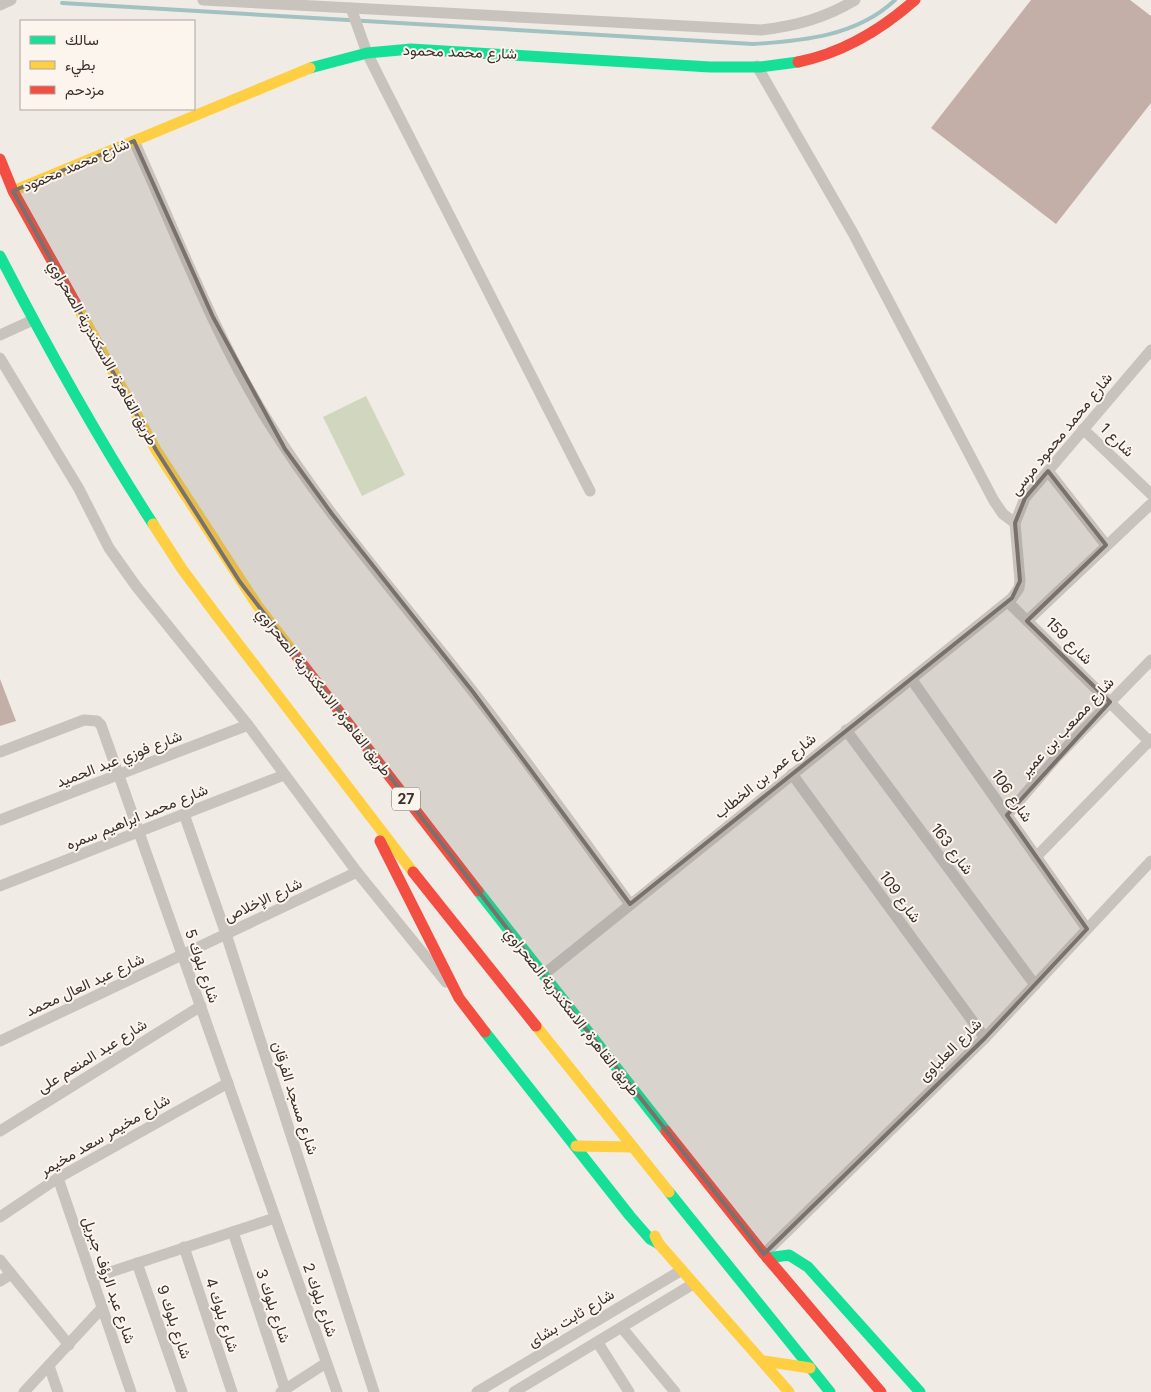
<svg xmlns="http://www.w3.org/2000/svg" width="1151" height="1392" viewBox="0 0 1151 1392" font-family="Inter,Vazirmatn,sans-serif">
<rect width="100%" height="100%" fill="#f0ebe5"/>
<polygon fill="#d1d6bf" points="366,396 405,475 362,496 323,417"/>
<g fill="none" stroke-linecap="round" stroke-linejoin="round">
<path stroke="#a1c2c1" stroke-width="4" d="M62,3l691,41c50,-3 104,-8 142,-44"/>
</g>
<g fill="#c3afa7">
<polygon points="1031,0 1130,0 1151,16 1151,103 1056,224 931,128"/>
<polygon points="0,679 16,721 0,726"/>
</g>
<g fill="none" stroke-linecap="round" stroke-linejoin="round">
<g stroke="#c9c3be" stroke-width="11">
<path d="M203,0l558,30c35,-4 64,-12 94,-30"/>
<polyline points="0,5 11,0"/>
<polyline points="351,8 367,53 383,85 590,491"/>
<polyline points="757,66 853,233 994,501 1003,514 1015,523"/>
<path d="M134,141c43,94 80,194 135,282 57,91 128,172 194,256 58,73 112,150 167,225"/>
<polyline points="0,335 33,320"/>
<polyline points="0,358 79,489 109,548 136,586 248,725 357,872 446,982"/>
<polyline points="1083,429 1151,494"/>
<polyline points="1048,471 1106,545"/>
<polyline points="1008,602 1151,743"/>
<polyline points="1027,621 1151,504"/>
<polyline points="912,680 1087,929"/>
<polyline points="846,730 1035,985"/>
<polyline points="0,752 84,720 97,721 101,725 337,1392"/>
<polyline points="792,774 985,1038"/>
<polyline points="184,814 226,934 374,1392"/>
<polyline points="1007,815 1056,758 1151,660"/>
<polyline points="0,820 248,725"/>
<polyline points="1036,857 1151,739"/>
<polyline points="0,886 284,775"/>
<polyline points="543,975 1012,598 1019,588 1020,581 1015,523 1025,498 1151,350"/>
<polyline points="0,1041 357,872"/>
<polyline points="0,1131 201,1006"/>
<polyline points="58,1178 131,1392"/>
<polyline points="0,1217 58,1178 228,1083"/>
<polyline points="233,1232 285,1389"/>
<polyline points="184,1247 232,1392"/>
<polyline points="764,1254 985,1038 1151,861"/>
<polyline points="0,1260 69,1345"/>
<polyline points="137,1263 182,1392"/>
<polyline points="92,1278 275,1218"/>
<polyline points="0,1281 11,1274"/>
<polyline points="622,1328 675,1392"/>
<polyline points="598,1343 629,1392"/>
<polyline points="49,1366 58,1392"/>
<polyline points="24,1392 102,1308"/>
<polyline points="281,1392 326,1363"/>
<polyline points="477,1392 682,1270"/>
<polyline points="514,1392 693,1284"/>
</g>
<g stroke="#16e098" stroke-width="11">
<polyline points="310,68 367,53 411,49 710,67 760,67 798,62"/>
<path d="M0,256c47,91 97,181 153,268"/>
<polyline points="478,891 666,1131"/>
<polyline points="485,1032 630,1216 650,1239 659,1244"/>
<polyline points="669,1192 830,1392"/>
<polyline points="767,1258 789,1255 808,1267 920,1392"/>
</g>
<g stroke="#ffcf43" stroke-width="11">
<polyline points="13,191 310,68"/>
<polyline points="76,304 156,450 257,605 294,653"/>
<polyline points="153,524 182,569 217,616 413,872"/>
<polyline points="536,1026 669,1192"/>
<polyline points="576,1146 632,1147"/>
<polyline points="655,1236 659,1244 789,1392"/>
<polyline points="764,1361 810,1368"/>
</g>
<g stroke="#f24e42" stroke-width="11">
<path d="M798,62c45,-9 83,-32 117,-62"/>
<polyline points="0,159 13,191 76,304"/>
<polyline points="294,653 478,891"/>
<polyline points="380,841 459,998 485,1032"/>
<polyline points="413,872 536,1026"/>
<polyline points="666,1131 764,1254 881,1392"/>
</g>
</g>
<path fill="#7a716c" fill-opacity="0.2" stroke="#7a716c" stroke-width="4" stroke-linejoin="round" d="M134,141l79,176 72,132 47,65 141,178 157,212 382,-306 8,-17 -5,-58 10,-25 23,-27 58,74 -79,76 83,81 -103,113 80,114 -102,109 -221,216 -221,-279 -303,-393 -84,-132 -143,-259z"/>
<g text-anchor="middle" stroke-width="4" stroke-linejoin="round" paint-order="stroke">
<rect fill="#fbf5ee" stroke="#756b66" stroke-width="1" x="392" y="787.5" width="28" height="23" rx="4"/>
<g font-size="14" font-weight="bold" fill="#3b302b">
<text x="406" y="804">27</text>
</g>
<g font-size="15" fill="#3b302b" stroke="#fbf5ee">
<text transform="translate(460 52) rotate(2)" y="5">شارع محمد محمود</text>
<text transform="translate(76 165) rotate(-23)" y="5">شارع محمد محمود</text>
<text transform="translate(103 353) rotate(61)" y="5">طريق القاهرة, الاسكندرية الصحراوي</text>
<text transform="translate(1061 434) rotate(-51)" y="5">شارع محمد محمود مرسى</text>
<text transform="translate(1117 440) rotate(44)" y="5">شارع 1</text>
<text transform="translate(1069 641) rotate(45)" y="5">شارع 159</text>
<text transform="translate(324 692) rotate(52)" y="5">طريق القاهرة, الاسكندرية الصحراوي</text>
<text transform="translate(1067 727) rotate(-47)" y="5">شارع مصعب بن عمير</text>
<text transform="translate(119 759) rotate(-21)" y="5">شارع فوزي عبد الحميد</text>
<text transform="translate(765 776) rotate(-39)" y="5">شارع عمر بن الخطاب</text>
<text transform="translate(1012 796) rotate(55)" y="5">شارع 106</text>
<text transform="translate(137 817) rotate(-22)" y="5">شارع محمد ابراهيم سمره</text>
<text transform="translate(952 849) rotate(53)" y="5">شارع 163</text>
<text transform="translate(900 897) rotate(54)" y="5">شارع 109</text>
<text transform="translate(263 900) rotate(-25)" y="5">شارع الإخلاص</text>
<text transform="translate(202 966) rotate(71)" y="5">شارع بلوك 5</text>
<text transform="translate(85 985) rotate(-25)" y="5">شارع عبد العال محمد</text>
<text transform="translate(572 1012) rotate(52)" y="5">طريق القاهرة, الاسكندرية الصحراوي</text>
<text transform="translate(950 1050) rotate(-45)" y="5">شارع العلباوى</text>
<text transform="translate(92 1056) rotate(-32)" y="5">شارع عبد المنعم على</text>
<text transform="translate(295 1098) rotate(72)" y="5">شارع مسجد الفرقان</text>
<text transform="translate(105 1135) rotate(-30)" y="5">شارع مخيمر سعد مخيمر</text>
<text transform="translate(109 1280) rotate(71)" y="5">شارع عبد الرؤف جبريل</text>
<text transform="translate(320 1300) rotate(71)" y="5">شارع بلوك 2</text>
<text transform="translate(273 1306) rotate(71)" y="5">شارع بلوك 3</text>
<text transform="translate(222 1315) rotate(72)" y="5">شارع بلوك 4</text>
<text transform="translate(571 1318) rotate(-31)" y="5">شارع ثابت بشاى</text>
<text transform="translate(174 1322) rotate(71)" y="5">شارع بلوك 9</text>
</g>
</g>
<rect x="20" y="20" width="175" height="90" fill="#fbf5ee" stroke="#aea6a0"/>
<rect x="30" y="36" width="25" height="8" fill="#16e098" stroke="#aea6a0"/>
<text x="65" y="45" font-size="15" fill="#3b302b">سالك</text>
<rect x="30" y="61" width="25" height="8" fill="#ffcf43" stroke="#aea6a0"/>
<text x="65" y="70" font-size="15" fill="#3b302b">بطيء</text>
<rect x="30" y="86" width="25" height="8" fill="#f24e42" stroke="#aea6a0"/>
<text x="65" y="95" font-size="15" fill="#3b302b">مزدحم</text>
</svg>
